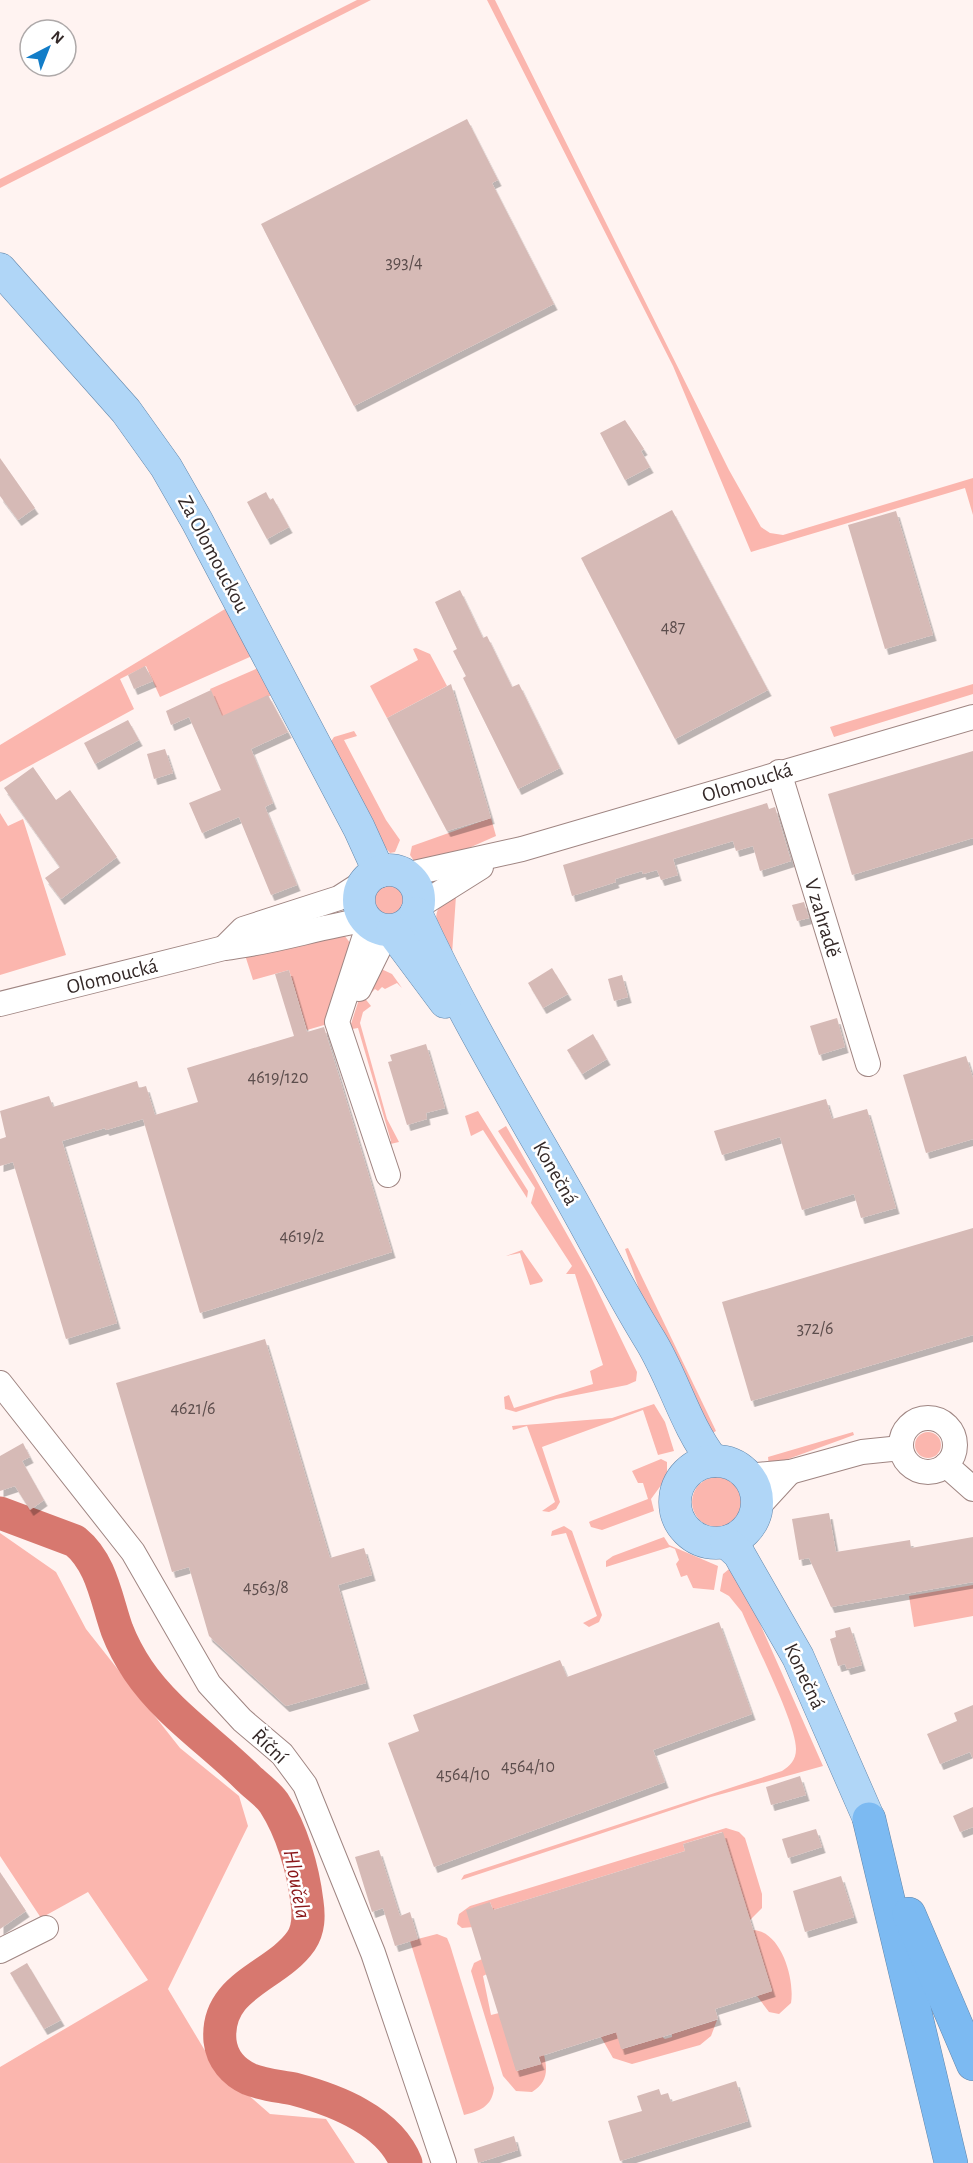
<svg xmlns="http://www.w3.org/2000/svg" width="973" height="2163" viewBox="0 0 973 2163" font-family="'Alegreya Sans',sans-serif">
<defs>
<filter id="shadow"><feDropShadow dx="3.5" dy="6" stdDeviation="0" flood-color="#0004"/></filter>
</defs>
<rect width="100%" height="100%" fill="#fff3f1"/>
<g fill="#fbb6ae">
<polygon points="357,0 371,0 0,188 0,179"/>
<polygon points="487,0 495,0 729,470 761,527 770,533 783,535 973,478 973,515 965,488 751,552 673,366"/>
<polygon points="225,609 252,656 160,697 146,666 120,679 134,709 0,782 0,745"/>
<polygon points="416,648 430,654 447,686 387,718 370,686 418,660 413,649"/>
<polygon points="258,668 272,695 222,717 210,689"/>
<polygon points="973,684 973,694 834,737 830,727"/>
<polygon points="354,731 357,736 344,740 386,820 400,840 395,852 390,853 375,836 330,743 334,737"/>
<polygon points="0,813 8,826 23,819 66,955 0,975"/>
<polygon points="491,818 496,836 437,862 414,861 410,855 412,846"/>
<circle cx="388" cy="899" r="16"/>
<path d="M456,896l-4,58c-12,-23 -30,-45 4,-58z"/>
<polygon points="344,935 351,944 331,1023 307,1030 289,970 253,980 245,955"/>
<polygon points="377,967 392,974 402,988 397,983 385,989 382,987 378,991 375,989 370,994 368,991 363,996 371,1006 363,1012 360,1023 387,1119 399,1142 386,1145 386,1143 391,1141 358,1028 352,1029 351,1024 362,990"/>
<polygon points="478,1111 528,1191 527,1198 483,1130 471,1136 465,1116"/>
<polygon points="506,1126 591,1277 637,1372 636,1381 627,1385 556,1399 516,1412 505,1409 504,1397 509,1395 514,1408 593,1384 590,1371 603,1365 575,1274 566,1274 572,1266 531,1203 535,1188 498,1131"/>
<polygon points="628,1248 716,1431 705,1437 645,1306 625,1249"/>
<polygon points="522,1250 543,1280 542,1282 530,1285 520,1253 506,1256"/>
<polygon points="654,1404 665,1422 674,1451 658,1455 643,1410 542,1447 560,1502 556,1509 549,1512 542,1511 555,1502 527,1426 513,1430 512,1426 612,1418"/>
<circle cx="928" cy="1445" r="13"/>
<polygon points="853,1432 854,1435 769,1466 768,1457"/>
<polygon points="661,1459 667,1462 667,1477 651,1499 654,1511 602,1530 591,1527 589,1522 591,1521 648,1499 643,1483 638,1483 632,1471"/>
<circle cx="717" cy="1502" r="25"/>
<polygon points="564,1526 572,1531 602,1615 599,1622 589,1627 583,1623 597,1616 566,1533 551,1536 552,1531"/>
<polygon points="0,1533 56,1572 86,1629 180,1748 239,1796 248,1826 168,1989 213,2064 270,2114 326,2119 355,2163 0,2163 0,2067 148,1980 88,1892 41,1918 0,1856"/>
<path d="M673,1536c15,-1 27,9 42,12l9,12 -47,-18z"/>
<polygon points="664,1537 669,1545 718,1566 714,1590 693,1588 687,1575 681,1577 676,1564 679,1560 675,1549 670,1547 606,1567 606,1561 613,1556"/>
<path d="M734,1565l89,201 -112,31 -250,83 3,-5 318,-104c8,-5 14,-11 14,-22 0,-26 -42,-108 -54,-137l-13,-16 -9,-5 3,-17z"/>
<polygon points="973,1585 973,1616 914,1627 909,1596"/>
<polygon points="726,1828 739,1832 745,1838 762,1894 762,1908 750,1920 722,1832 683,1844 685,1851 493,1910 490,1902 473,1927 462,1928 457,1924 459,1914 470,1906"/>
<path d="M753,1930c28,1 42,49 38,73l-12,11 -10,-2 -12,-16 15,-5z"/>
<path d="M437,1934l10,4 3,7 44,143c-2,19 -15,23 -30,27l-54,-174z"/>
<path d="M482,1959l5,15 -4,2 8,39 8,-2 18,58 24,-7 -2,-8 5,-1c4,16 3,28 -12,37l-16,-1 -13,-15 -32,-105 3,-8z"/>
<polygon points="717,2020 711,2036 700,2045 632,2064 613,2058 601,2037 617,2032 623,2049 662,2037 665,2039 672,2037 672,2034"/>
</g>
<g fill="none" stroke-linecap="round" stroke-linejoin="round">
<path stroke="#d7786f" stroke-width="33" d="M0,1513l75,28c27,22 31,58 42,89 5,13 13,28 21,40 29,43 74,72 110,108 8,8 20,16 26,25 18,28 29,66 33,99 2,14 2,27 -6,39 -25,36 -86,44 -81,100 2,18 14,31 29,38 15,6 30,7 45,10 41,11 95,31 112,74"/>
</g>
<g fill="#d6bab6" filter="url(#shadow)">
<polygon points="467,119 498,180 492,183 554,304 354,406 261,224"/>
<polygon points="625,420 644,449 641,451 650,467 625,480 600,433"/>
<polygon points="0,458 35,508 18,520 0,496"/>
<polygon points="266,492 270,500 273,498 289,527 267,539 247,502"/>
<polygon points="672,510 768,690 675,739 581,558"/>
<polygon points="896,511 933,635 885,649 848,525"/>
<polygon points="460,590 483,638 487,636 512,687 519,684 560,768 518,789 463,678 466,676 453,651 457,649 435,602"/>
<polygon points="145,666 153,681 134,689 128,675"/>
<polygon points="451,684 491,818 447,831 387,718"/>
<polygon points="211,690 222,716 268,695 288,732 251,749 273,803 265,807 297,885 271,895 239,817 202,833 189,803 221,790 189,717 171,725 166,711"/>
<polygon points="128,720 139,740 95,764 84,743"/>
<polygon points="165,749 173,773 154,779 147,754"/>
<polygon points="973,751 973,838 852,875 828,794"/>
<polygon points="33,767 56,800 70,790 117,857 61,899 45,878 60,867 4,788"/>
<polygon points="767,803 769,809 775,807 791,861 760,871 753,846 736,851 733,841 673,859 678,875 661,880 657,870 643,874 642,871 615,879 616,882 572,896 563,865"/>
<polygon points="804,902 809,918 797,921 792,905"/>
<polygon points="552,968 568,994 543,1008 528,983"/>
<polygon points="289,970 307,1032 324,1027 392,1252 200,1313 143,1119 106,1130 105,1128 62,1141 117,1323 66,1339 13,1162 0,1166 0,1139 6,1137 0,1111 49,1096 53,1107 137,1081 139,1088 146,1086 155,1115 198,1102 187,1068 294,1036 275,974"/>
<polygon points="622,975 628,997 614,1001 608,979"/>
<polygon points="837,1018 845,1047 819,1055 810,1026"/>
<polygon points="593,1034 607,1059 582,1074 567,1050"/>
<polygon points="426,1044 445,1108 426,1113 427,1119 407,1125 388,1062 392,1061 390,1055"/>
<polygon points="966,1056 973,1078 973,1139 926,1153 903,1075"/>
<polygon points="826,1099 832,1119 867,1109 896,1208 861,1218 854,1194 802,1210 780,1137 722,1155 714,1131"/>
<polygon points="973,1228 973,1335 751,1401 722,1302"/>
<polygon points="265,1339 330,1558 364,1548 372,1575 338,1585 366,1683 286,1706 209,1636 189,1567 172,1572 116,1383"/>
<polygon points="23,1443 30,1457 22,1461 44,1500 30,1510 15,1486 0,1491 0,1456"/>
<polygon points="829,1513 836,1552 910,1540 911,1548 973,1537 973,1582 831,1607 809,1558 799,1560 792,1519"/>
<polygon points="719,1622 752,1714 653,1750 665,1782 434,1867 388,1743 419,1731 413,1715 560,1660 567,1677"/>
<polygon points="850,1627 862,1665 847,1669 845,1664 838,1666 830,1639 836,1637 835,1631"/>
<polygon points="973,1705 973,1759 970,1752 940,1764 927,1734 957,1721 954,1713"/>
<polygon points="800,1776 806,1795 771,1805 766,1787"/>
<polygon points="973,1807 973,1827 960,1832 953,1816"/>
<polygon points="816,1829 822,1847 788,1858 782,1839"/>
<polygon points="723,1832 772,1991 715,2009 718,2019 662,2037 621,2049 616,2032 538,2057 541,2064 516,2071 466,1910 490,1902 493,1910 685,1851 683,1844"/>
<polygon points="379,1850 400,1916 410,1912 418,1939 395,1946 383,1908 372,1912 355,1857"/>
<polygon points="0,1872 26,1911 0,1929"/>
<polygon points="841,1876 854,1917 805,1932 793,1891"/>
<polygon points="27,1963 61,2020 44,2029 10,1973"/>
<polygon points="736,2081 748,2121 620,2161 608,2121 642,2111 637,2096 659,2089 661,2095 668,2093 671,2102"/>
<polygon points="514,2136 518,2150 478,2163 474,2149"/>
</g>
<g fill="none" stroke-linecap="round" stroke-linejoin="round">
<g stroke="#9f8582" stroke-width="26">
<g id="minor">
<polyline points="779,772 868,1064"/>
<polyline points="405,875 522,849 973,717"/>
<polyline points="419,906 481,867"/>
<polyline points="369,923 337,1022 388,1175"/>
<polyline points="224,948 243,929 339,898 367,880"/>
<polyline points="359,989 388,930"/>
<path d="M0,1004l224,-56c48,-5 94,-21 141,-28"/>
<polyline points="0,1383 133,1552 209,1684 242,1720 282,1754 305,1785 373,1953 444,2163"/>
<circle cx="928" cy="1445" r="27"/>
<polyline points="946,1465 973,1489"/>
<polyline points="747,1476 790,1472 862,1452 901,1448"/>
<polyline points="757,1508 790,1472"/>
<polyline points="0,1951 46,1928"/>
</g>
</g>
<g stroke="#6387ab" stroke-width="33">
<g id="major">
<polyline points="0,269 126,411 166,467 197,521 359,828 379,872"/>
<circle cx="389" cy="900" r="30"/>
<path d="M416,913c43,94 96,183 147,272 30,52 56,105 87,155 24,39 35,85 63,121"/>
<polyline points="392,931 445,1002"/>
<circle cx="716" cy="1502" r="41"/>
<polyline points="726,1542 739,1554 798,1657 869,1819"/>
</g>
</g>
<g stroke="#6387ab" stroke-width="34">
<g id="highway">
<polyline points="869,1819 951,2163"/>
<polyline points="909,1914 973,2064"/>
</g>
</g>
<use href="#minor" stroke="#fff" stroke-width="24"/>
<use href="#major" stroke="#b0d6f7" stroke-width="32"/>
<use href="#highway" stroke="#7cbaf2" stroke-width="33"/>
</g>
<g text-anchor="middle" stroke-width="5" stroke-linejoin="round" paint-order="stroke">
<g font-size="18" fill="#5c4d4c">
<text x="404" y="268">393/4</text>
<text x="673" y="633">487</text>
<text x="278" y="1083">4619/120</text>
<text x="302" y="1242">4619/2</text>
<text x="815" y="1334">372/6</text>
<text x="193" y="1414">4621/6</text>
<text x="266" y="1593">4563/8</text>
<text x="528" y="1772">4564/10</text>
<text x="463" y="1780">4564/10</text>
</g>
<g font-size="21" fill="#342928" stroke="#fff">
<text transform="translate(214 554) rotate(62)" y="7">Za Olomouckou</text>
<text transform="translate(747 782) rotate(-17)" y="7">Olomoucká</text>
<text transform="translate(823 918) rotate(73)" y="7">V zahradě</text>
<text transform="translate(112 976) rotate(-14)" y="7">Olomoucká</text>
<text transform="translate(556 1173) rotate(60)" y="7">Konečná</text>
<text transform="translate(805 1676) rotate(65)" y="7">Konečná</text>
<text transform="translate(270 1746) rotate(44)" y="7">Říční</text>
</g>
<g font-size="22" font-style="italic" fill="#8a1719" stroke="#fff">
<text transform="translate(298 1884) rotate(79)" y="8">Hloučela</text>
</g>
</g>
<g transform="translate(48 48) rotate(42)"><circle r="28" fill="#ffffff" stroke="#aea9a9" stroke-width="1.5"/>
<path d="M0-4.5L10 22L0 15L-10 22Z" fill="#127dc8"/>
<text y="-9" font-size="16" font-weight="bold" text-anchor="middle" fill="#342928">N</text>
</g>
</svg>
